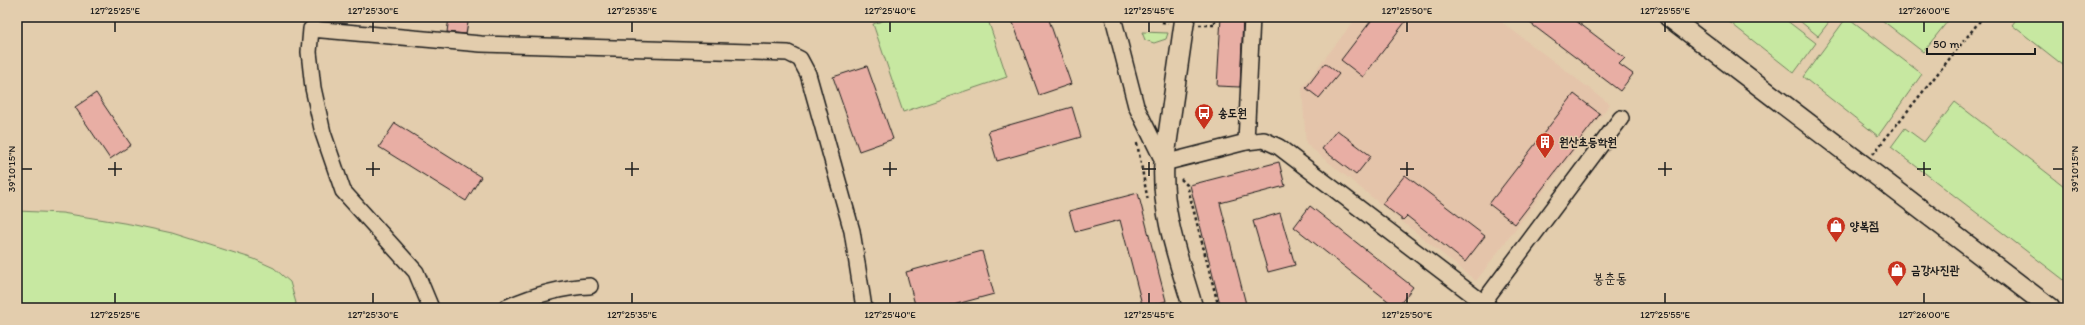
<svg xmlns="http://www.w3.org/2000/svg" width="2085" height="325" viewBox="0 0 2085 325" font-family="Itim,'Poor Story',sans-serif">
<rect width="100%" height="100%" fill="#e3cdad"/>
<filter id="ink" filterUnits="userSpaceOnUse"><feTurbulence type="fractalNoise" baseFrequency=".025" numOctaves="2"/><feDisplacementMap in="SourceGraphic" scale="8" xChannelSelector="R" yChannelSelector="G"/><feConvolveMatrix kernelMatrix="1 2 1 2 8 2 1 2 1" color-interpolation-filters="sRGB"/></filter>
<g filter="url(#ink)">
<polygon fill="#e4c4aa" points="1357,17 1495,17 1610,104 1476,281 1306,144 1302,88"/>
<g fill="#c7e8a1" stroke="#72825e">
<polygon points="894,17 987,17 1007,77 903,112 873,24"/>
<polygon points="1723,17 1782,17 1816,43 1794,73"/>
<polygon points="1795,17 1833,17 1818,36"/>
<polygon points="1847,17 1922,74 1878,136 1803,77"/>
<polygon points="1878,17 1951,17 1923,52"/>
<polygon points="2018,17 2068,17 2068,69 2012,25"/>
<polygon points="1142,32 1168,33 1166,39 1154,43 1145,40"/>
<polygon points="1955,102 2068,189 2068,283 1891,147 1905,128 1924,142"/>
<polygon points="17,211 62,213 130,224 172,233 254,259 274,268 290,282 296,303 293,308 17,308"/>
</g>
<g fill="#e8aea4" stroke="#1c1c1c">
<polygon points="449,17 469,17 466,34 447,32"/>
<polygon points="1011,17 1048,17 1071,84 1039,95"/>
<polygon points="1221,17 1243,17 1240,87 1217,86"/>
<polygon points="1374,17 1409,17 1363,77 1341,60"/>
<polygon points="1522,17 1571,17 1625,58 1619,64 1633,74 1620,91"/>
<polygon points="1325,63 1339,74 1319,98 1306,88"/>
<polygon points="867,66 893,139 859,151 833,77"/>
<polygon points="96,93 131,145 110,159 75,107"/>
<polygon points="1574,94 1600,114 1515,224 1489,204"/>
<polygon points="1072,107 1081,137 997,161 988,131"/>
<polygon points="395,123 481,177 466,201 379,147"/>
<polygon points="1337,130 1371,156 1356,175 1322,149"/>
<polygon points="1279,162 1285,186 1220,203 1247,308 1221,308 1190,185"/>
<polygon points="1405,175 1485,236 1465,262 1407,216 1403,220 1382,204"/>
<polygon points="1138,193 1166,301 1143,308 1120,220 1075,232 1069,211"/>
<polygon points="1310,206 1413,287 1397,308 1294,227"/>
<polygon points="1280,213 1295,265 1268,272 1253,221"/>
<polygon points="982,251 994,294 942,308 916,308 906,272"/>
</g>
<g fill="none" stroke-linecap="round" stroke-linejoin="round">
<g stroke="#1c1c1c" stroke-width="18">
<g id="minor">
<polyline points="1113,17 1136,106 1164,163 1246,142 1264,140 1279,147 1490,308"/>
<polyline points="1246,142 1252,17"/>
<polyline points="431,308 416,272 343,191 323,133 313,88 309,52 311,29 481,44 788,53 800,59 808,74 852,231 864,308"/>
<path d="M505,308c27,-12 56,-21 85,-22"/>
<polyline points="1479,308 1621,118"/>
</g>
</g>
<g stroke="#1c1c1c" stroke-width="22">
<g id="major">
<path d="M1185,17l-21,146c-3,51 15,97 29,145"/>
<polyline points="1669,17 2050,308"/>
</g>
</g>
<g stroke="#1c1c1c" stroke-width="2.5" stroke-dasharray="3 3" stroke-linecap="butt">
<polyline points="1162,17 1161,22 1168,23"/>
<polyline points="1199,25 1215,25 1215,17"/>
<polyline points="1137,143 1148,201"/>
<polyline points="1873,154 1983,17"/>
<polyline points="1181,179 1187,185 1219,308"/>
</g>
<use href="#minor" stroke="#e3cdad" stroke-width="15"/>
<use href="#major" stroke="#e3cdad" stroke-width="19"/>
</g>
</g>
<path fill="none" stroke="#1c1c1c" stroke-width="1.5" d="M115,22v10M373,22v10M632,22v10M890,22v10M1149,22v10M1407,22v10M1665,22v10M1924,22v10M115,162v14M373,162v14M632,162v14M890,162v14M1149,162v14M1407,162v14M1665,162v14M1924,162v14M22,169h10M108,169h14M366,169h14M625,169h14M883,169h14M1142,169h14M1400,169h14M1658,169h14M1917,169h14M2053,169h10M115,293v10M373,293v10M632,293v10M890,293v10M1149,293v10M1407,293v10M1665,293v10M1924,293v10"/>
<defs>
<g id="bus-pin" transform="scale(1)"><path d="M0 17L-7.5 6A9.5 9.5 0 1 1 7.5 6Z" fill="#c8321e" stroke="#e3cdad"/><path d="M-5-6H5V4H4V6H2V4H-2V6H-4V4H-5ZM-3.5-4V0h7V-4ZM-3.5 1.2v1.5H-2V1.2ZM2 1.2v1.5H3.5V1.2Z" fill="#fff"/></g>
<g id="building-pin" transform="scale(1)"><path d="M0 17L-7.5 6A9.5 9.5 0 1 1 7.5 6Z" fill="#c8321e" stroke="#e3cdad"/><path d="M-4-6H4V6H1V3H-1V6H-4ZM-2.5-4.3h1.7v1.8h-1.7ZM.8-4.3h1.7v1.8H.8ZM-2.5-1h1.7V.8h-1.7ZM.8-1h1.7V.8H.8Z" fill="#fff"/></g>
<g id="shop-pin" transform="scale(1)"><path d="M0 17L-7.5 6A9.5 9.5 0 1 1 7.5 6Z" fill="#c8321e" stroke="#e3cdad"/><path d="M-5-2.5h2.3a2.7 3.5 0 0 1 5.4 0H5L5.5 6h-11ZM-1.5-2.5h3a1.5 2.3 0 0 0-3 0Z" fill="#fff"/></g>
</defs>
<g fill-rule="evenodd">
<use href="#bus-pin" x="1204" y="113"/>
<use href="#building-pin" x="1545" y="142"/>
<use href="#shop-pin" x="1836" y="226"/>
<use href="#shop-pin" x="1897" y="270"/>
</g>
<g text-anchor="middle" stroke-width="3" stroke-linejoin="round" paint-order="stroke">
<g font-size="12" font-weight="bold" fill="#1c1c1c" stroke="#e3cdad" text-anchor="start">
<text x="1218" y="117">송도원</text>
<text x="1559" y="146">원산초등학원</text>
<text x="1850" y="230">양복점</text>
<text x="1911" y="274">금강사진관</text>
</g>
<g font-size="14" fill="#1c1c1c" stroke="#e3cdad">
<text x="1610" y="283">봉춘동</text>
</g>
</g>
<rect width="2085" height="325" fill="none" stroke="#e3cdad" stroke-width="44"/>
<path d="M1927 48v6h108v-6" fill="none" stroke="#1c1c1c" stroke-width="2"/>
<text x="1933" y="48" font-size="12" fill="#1c1c1c" stroke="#e3cdad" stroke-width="3" paint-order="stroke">50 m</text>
<rect x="22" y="22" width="2041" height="281" fill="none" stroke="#1c1c1c" stroke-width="1.5"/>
<g font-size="10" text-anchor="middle" fill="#1c1c1c">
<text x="115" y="14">127°25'25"E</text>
<text x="373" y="14">127°25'30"E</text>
<text x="632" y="14">127°25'35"E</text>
<text x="890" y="14">127°25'40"E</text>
<text x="1149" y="14">127°25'45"E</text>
<text x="1407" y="14">127°25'50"E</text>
<text x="1665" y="14">127°25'55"E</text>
<text x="1924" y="14">127°26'00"E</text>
<text transform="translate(11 169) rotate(-90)" y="4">39°10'15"N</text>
<text transform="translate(2074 169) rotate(-90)" y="4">39°10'15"N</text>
<text x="115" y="318">127°25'25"E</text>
<text x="373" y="318">127°25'30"E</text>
<text x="632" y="318">127°25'35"E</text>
<text x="890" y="318">127°25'40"E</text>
<text x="1149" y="318">127°25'45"E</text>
<text x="1407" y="318">127°25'50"E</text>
<text x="1665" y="318">127°25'55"E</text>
<text x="1924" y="318">127°26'00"E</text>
</g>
</svg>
